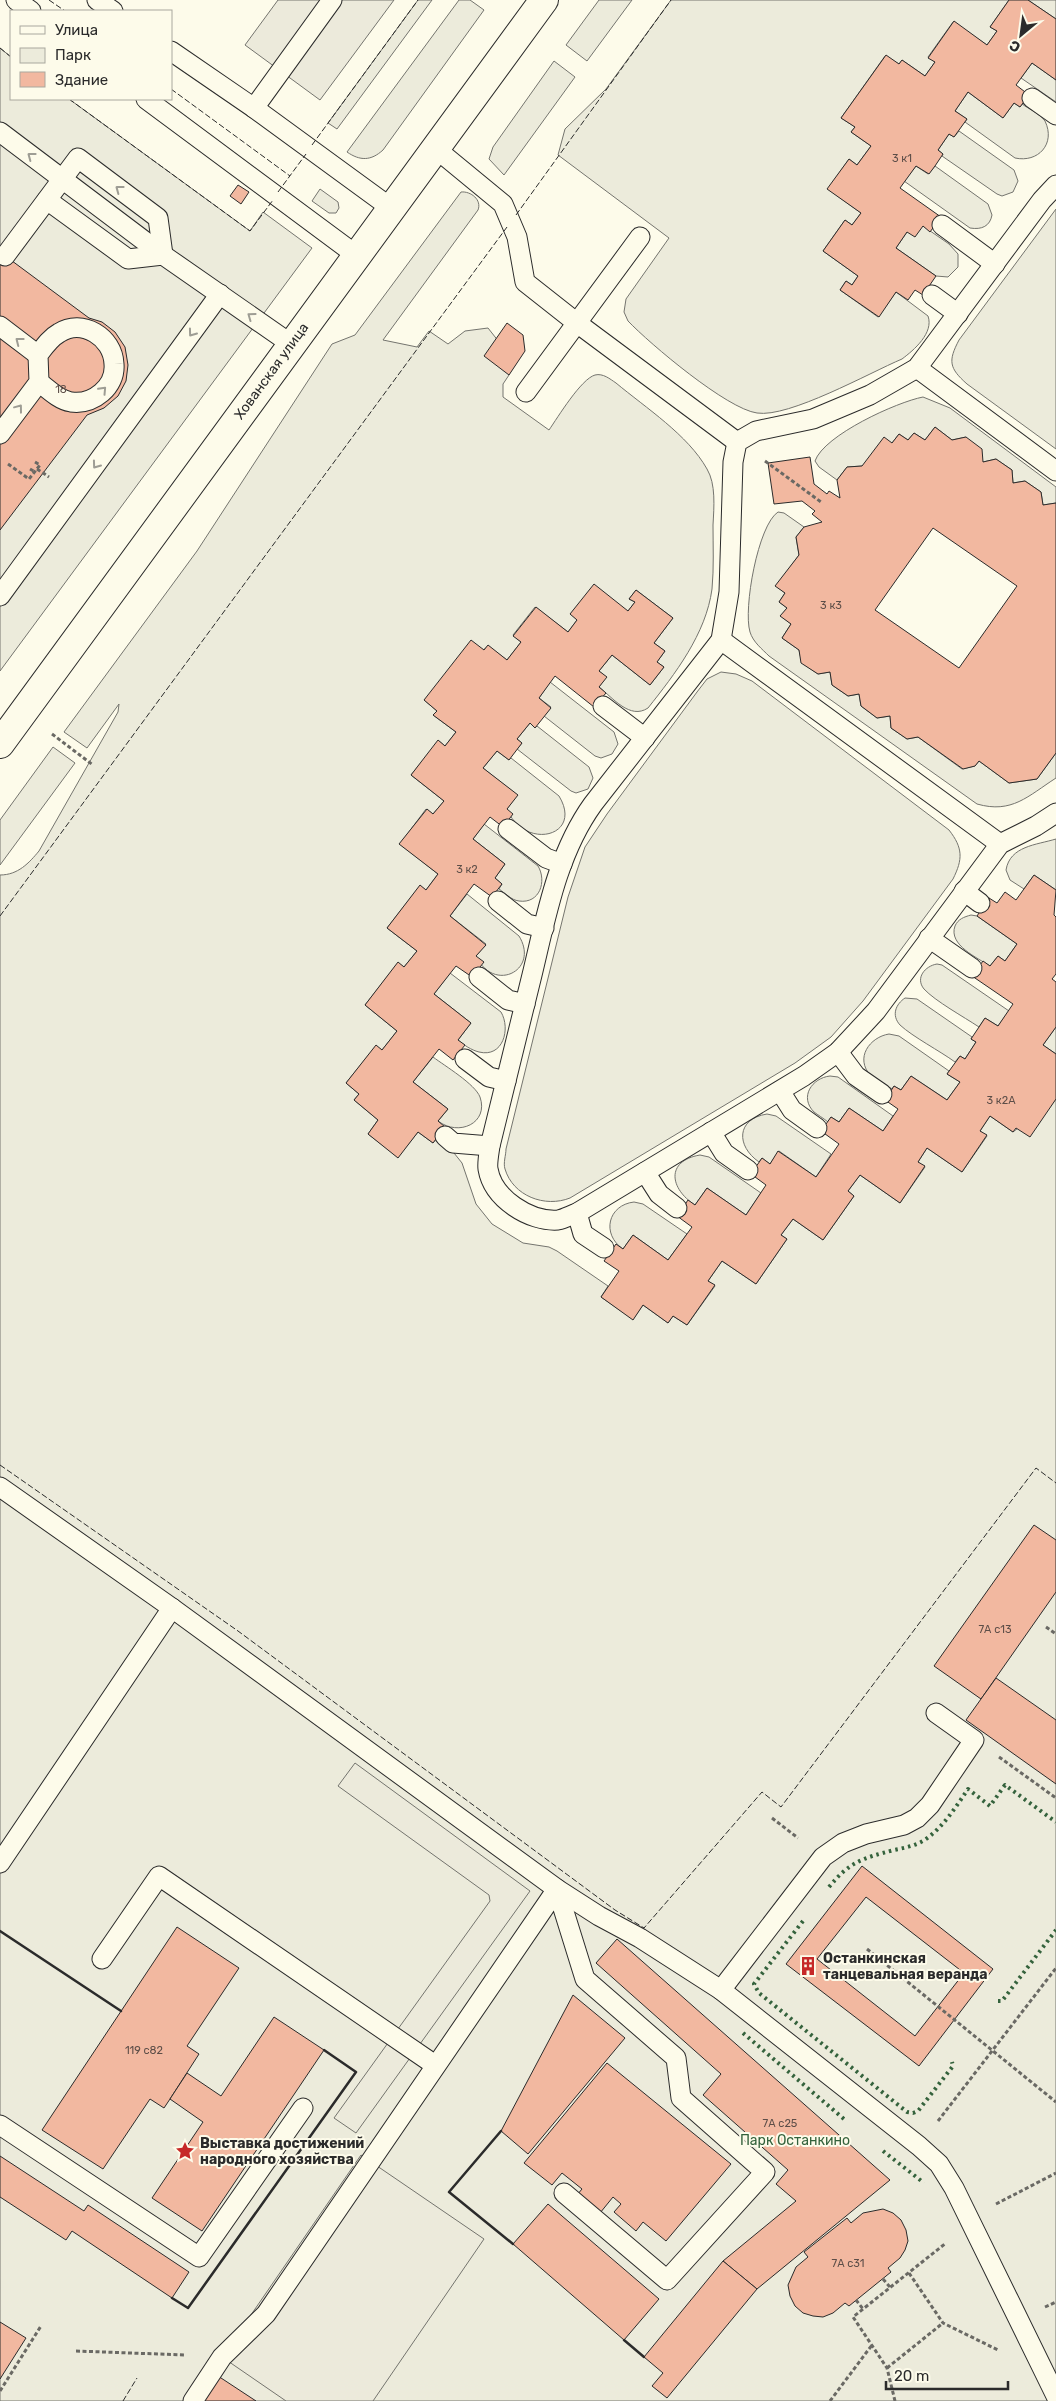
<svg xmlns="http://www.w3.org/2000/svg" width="1056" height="2401" viewBox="0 0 1056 2401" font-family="Rubik,sans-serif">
<rect width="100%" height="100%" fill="#fdfbea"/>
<g fill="#ecebdb" stroke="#74746e">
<polygon points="418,0 432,0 337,129 328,123"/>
<path d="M459,0h11l14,10 -101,140c-12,11 -23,11 -36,2z"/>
<polygon points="599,0 632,0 587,61 566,45"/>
<path d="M671,0h338l-19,27 7,4 -10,14 -34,-23 -25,35 7,5 -10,14 -23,-16 -3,4 -14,-8 -44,62 14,9 -4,5 20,14 -14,19 -8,-6 -21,30 33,24 -9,12 -7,-5 -22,31 35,25 -6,9 -6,-4 -6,9 38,27 18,-25 32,24c6,17 -14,34 -26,43 -33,14 -113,59 -145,54 -30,-4 -107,-69 -129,-92l-4,-9 2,-13 43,-61 -111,-83 7,-26 41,-40z"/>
<polygon points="1028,0 1056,0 1056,19"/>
<polygon points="0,48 11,57 11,99 69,99 250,231 263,212 312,248 0,671"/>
<polygon points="554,61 575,77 504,175 489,159 493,147"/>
<polygon points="1032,63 1056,80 1056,102 1021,78"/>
<path d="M968,92l35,26 11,-15 6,4 2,-3c7,5 18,10 23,17 11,23 -7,42 -30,37l-50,-36 2,-3 -12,-8z"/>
<polygon points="959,131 1014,170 1018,181 1013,192 1002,196 997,194 942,156 943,154 938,150 949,134 954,137"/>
<path d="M916,166l12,8 7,-8 53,38 4,11c-2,11 -10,15 -22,13l-66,-47z"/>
<polygon points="320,189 338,202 339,208 336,213 329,213 312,201"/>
<path d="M461,192c10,-1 21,8 17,18l-95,130 34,7 12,-16 19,13 17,-13 23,-3 15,19 6,28 -6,9v13l46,33c9,-13 32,-51 46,-55 8,-2 15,4 21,8 30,25 72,52 91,86 9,15 7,38 6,56 0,21 1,43 -1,64 -6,45 -37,85 -64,119 -18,12 -35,-10 -49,-21l7,-10 -7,-6 13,-16 38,30 14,-18 -7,-5 8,-11 -11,-8 19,-25 -37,-28 -7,9 6,3 -7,9 -57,3 6,6 -9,12 -33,-25 -22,28 8,7 -14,18 -19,-14 -64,54 13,11 -4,4 23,17 -11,14 -6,-5 -28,34 33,26 -11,13 -7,-5 -26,35 38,30 -12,16 -6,-4 -33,42 30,23 -13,16 -6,-4 -33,42 32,26 -15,19 -6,-4 -30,37 13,11 -5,6 24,20 -10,14 30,23 20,-25 15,11 3,-4 18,14 8,10 14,41 16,20 31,19 26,4 8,4 51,35 -7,11 32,22 10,-14 25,18 5,-7 14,9 28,-39 -7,-5 14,-20 34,23 31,-45 -6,-4 12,-16 30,21 31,-44 -6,-5 12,-16 40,28 25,-36 -7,-5 9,-14 35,24 25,-36 -7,-5 10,-15 23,16 43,-33v1302h-1056v-1526c18,0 29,-12 39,-24l79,-139 1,-8 -32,44 -23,-16 133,-181 135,-207 23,-9z"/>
<path d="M1056,209v240l-89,-65c-18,-16 -19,-23 -8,-44z"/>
<polygon points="923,226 949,244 958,254 958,267 948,277 936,276 896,248 907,232"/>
<path d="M923,397l27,11 106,79v16l-13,2 -2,-13 -16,-11 -12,2 -1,-13 -16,-11 -13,3 -17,-25 -14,3 -17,-13 -10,13 -11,-7 -6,7 -9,-6 -7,9 -30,23 -15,1 -10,13 -18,-13 -4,-6c9,-26 82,-59 108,-64z"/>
<path d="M778,512l6,1 20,14 -8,10 3,18 -23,31 9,7 -6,9 8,6 -6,8 10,8 -9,14 17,12 3,13 16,11 12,-2 2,13 16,11 11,-2 2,12 16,12 13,-2 1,12 16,11 11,-2 44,32 13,-3 4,-5 30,22 28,-4 19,-26v25c-28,18 -44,36 -79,26l-208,-148c-7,-7 -16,-14 -19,-24 -7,-23 8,-107 28,-120z"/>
<path d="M721,672l15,2 16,7 197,149c14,18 14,29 4,49l-90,122 -32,36 -36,26 -225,135c-25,10 -57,-2 -65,-29 -2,-6 1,-14 1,-20l62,-252 17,-50 22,-33 90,-122 10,-13z"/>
<polygon points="550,682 614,732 618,744 612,754 601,758 595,756 544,716 551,707 539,698"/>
<polygon points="530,723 535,728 537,726 589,767 593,778 588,789 576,793 571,791 517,749 522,743 517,739"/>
<polygon points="53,747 75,763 0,865 0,820"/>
<path d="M497,751l12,9 2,-2 48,38c25,41 -35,55 -52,13l10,-14 -34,-27z"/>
<path d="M484,824l54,42c9,15 2,38 -19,35 -8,-1 -14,-8 -20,-12l3,-5 -7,-6 10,-14 -32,-25z"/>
<path d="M1056,839v51l-22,-15 -10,14 -14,-9 -4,-10c4,-24 30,-25 50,-31z"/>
<path d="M467,894l52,42c21,34 -25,58 -43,20l10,-12 -36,-28z"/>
<path d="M971,915l6,1 40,28 -12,17 -7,-5 -8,10c-12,-8 -42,-21 -35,-40 3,-7 9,-9 16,-11z"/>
<path d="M937,964l5,1 67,46 -11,15 -13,-8 -6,9c-15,-10 -44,-26 -55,-38 -9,-11 1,-23 13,-25z"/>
<path d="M450,973l51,39c10,17 2,46 -22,40 -8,-2 -15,-7 -21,-12l13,-17 -37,-29z"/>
<path d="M905,998l12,1 55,38 -1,2 5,3 -11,17 -5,-3 -5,6c-15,-11 -42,-25 -55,-37 -9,-10 -4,-21 5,-27z"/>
<polygon points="1056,1027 1056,1054 1043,1045"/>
<path d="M889,1034l10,2 50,35 -2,3 13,8 -13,18 -36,-24 -10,14 -7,-4 -2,3c-6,-4 -15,-8 -21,-13 -17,-18 -1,-39 18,-42z"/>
<path d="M433,1057c12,9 42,27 47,40 9,26 -21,40 -42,24l10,-12 -35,-27z"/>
<path d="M830,1076l8,1 55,39 -10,15 -34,-23 -10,14 -8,-5 -3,5c-5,-4 -10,-7 -14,-10 -15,-15 -2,-34 16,-36z"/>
<path d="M767,1114l9,2 55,38 -15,23 -37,-26 -9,13 -8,-6 -3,4c-23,-16 -23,-43 8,-48z"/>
<path d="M700,1155l9,2 52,36 -15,22 -39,-27 -12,17c-25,-16 -30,-44 5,-50z"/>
<path d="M634,1202l9,2 44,30 -19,26 -35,-25 -10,14c-22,-15 -15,-44 11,-47z"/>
</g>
<g fill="#eceadb" stroke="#74746e">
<polygon points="278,0 394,0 320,100 245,45"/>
<polygon points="355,1763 530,1891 356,2133 334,2118 490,1901 489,1895 338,1786"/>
<polygon points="361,2155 484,2239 373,2401 286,2401 222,2357"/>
</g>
<g fill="#f2b8a0" stroke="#2b2b2b" fill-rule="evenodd">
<polygon points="1009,0 1028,0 1056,19 1056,80 1032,63 1016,85 1029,95 1020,107 1014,103 1003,118 968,92 955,111 967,119 954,137 949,134 938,150 943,154 935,166 929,174 916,166 900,188 941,217 930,232 923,226 915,237 907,232 896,248 936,276 923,295 915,290 908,300 896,292 879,317 840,290 846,281 852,285 858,276 823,251 845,220 852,225 861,213 827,189 849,159 857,165 871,146 851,132 855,127 841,118 886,55 899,64 902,60 925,76 935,62 928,58 954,21 987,45 997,31 990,27"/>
<polygon points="238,185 249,192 241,204 230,196"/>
<polygon points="0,252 89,318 102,322 115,332 125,347 128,365 126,381 118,396 104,408 87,415 0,530"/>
<polygon points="507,323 523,335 525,351 509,375 484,356"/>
<path d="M935,427l17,13 14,-3 16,12 1,13 13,-3 16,11 1,13 12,-2 16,11 2,13 13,-2v250l-19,26 -28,4 -30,-22 -4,5 -12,3 -45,-32 -11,2 -16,-11 -1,-12 -13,2 -16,-12 -2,-12 -11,2 -16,-11 -2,-13 -12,2 -17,-11 -2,-13 -17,-12 9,-14 -11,-8 7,-8 -8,-6 6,-9 -10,-7 24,-31 -3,-18 8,-10 18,-5 -10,-8 3,-3 -13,-10 -28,3 -6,-41 42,-6 4,27 13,10 2,-3 11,7 -3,-18 10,-13 15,-1 22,-29 8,6 7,-9 9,6 6,-7 11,7zM933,528l84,58 -58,82 -84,-58z"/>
<polygon points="594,584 628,611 635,602 629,599 636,590 673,618 654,643 665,651 657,662 664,667 650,685 612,655 599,671 607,677 599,687 606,693 594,707 555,676 539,698 551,708 535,728 530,723 517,739 522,743 509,760 497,751 483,768 518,795 507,809 513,814 503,827 490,817 473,839 505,864 495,878 502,884 492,897 474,884 450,916 486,945 476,956 484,962 472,977 456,966 434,994 471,1023 458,1040 465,1045 453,1060 439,1049 413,1082 448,1109 438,1121 445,1127 433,1143 418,1132 398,1158 368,1134 378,1120 354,1100 359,1094 346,1083 376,1045 382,1050 397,1031 365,1005 398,962 404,967 417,951 387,928 420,885 426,890 438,874 399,844 427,809 433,814 444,801 411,775 438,740 445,746 456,732 433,715 437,711 424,700 471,640 484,650 488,645 507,660 521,642 513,636 536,607 568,632 577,620 570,614"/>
<polygon points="1034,875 1056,890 1054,915 1056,917 1056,974 1052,979 1056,982 1056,1027 1043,1045 1056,1054 1056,1099 1030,1137 1016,1128 1013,1132 990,1116 980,1131 987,1135 962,1172 927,1148 918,1162 925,1166 900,1203 860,1175 848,1191 854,1196 823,1240 793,1219 781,1235 787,1239 756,1284 722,1261 708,1281 715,1285 687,1325 673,1316 668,1323 643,1305 633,1320 601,1297 619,1271 604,1261 616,1244 623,1249 633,1235 668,1260 692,1227 677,1216 688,1200 695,1205 707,1188 746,1215 766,1185 751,1174 762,1158 770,1164 778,1151 816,1177 839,1144 821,1131 831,1117 839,1122 849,1108 883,1131 898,1109 885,1100 894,1086 901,1090 911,1076 947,1100 960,1082 947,1074 960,1056 965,1059 976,1042 971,1039 985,1018 998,1026 1013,1004 972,976 983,961 990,966 998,956 1005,961 1017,944 977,916 989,898 997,903 1005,892 1016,900"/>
<polygon points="1034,1525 1056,1540 1056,1592 981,1699 934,1666"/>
<polygon points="996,1678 1056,1720 1056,1784 966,1720"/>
<path d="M862,1866l131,103 -74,97 -133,-102zM866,1897l98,76 -49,63 -98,-77z"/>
<polygon points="177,1927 239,1968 187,2046 199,2054 170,2099 164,2108 150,2099 103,2169 42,2130"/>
<polygon points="617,1939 890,2180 757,2289 723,2261 796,2201 776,2184 788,2170 703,2095 721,2074 596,1963"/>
<polygon points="573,1995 625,2038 528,2154 501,2131"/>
<polygon points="274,2017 324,2050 202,2231 152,2198 203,2122 170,2099 187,2073 221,2096"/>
<polygon points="607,2063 731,2164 666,2241 643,2222 636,2231 614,2212 621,2204 613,2197 600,2213 577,2195 582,2189 562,2173 552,2185 524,2163"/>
<polygon points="0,2156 84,2211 88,2205 189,2272 172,2298 72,2231 66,2240 0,2197"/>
<polygon points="548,2204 659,2299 624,2340 513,2244"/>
<polygon points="883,2209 893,2213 901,2220 906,2230 908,2241 905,2250 900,2258 888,2268 891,2272 849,2306 845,2303 833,2313 823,2317 813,2316 803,2313 795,2306 790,2296 788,2285 796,2267 808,2257 804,2252 847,2218 851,2223 863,2213"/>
<polygon points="723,2261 757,2289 667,2398 652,2386 663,2373 644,2357"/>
<polygon points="0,2322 26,2338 0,2379"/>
<polygon points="218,2376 256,2401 201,2401"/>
</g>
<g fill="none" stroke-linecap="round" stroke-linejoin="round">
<g stroke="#2b2b2b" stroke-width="21">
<g id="lane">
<polyline points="16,0 31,11"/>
<polyline points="97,0 113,11"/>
<polyline points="171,51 254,108 332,0"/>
<polyline points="1032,98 1056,115"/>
<polyline points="146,99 356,255"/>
<polyline points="254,108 391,208"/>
<polyline points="0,132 163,255 291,344"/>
<polyline points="435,148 503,204 517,237 525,282 577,323 737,442"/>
<path d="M1056,185l-14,15 -125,168 -47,27 -57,24 -57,12 -19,11 -4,20 -4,130 -8,48 -128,164c-36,50 -47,113 -61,171 -14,57 -28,114 -42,171 -1,7 -3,17 -2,23 5,30 42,53 70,51 6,-1 13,-5 19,-7l227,-137 34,-24 38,-41 124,-167 36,-18 20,-13"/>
<polyline points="47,200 128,259 163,255"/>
<polyline points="942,225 995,264"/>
<polyline points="5,256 78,158 158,218 163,255"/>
<polyline points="932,295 958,314"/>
<polyline points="0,326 38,355"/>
<polyline points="917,368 1056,471"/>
<polyline points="526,392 640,237"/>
<path d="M0,434l39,-52 -1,-27c6,-8 12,-17 21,-22 23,-15 54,4 55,31 2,23 -21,41 -43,38 -12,-2 -22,-12 -32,-20"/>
<polyline points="0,596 220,294"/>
<polyline points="721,640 1000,844"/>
<polyline points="603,706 645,738"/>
<polyline points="508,829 546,858 562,864"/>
<polyline points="964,891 980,903"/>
<polyline points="498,901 527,924 544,928"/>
<polyline points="929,938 972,968"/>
<polyline points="479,977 508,1000 525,1004"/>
<polyline points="838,1052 856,1076 882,1094"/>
<polyline points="465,1059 489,1077 506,1081"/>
<polyline points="780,1091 792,1110 817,1128"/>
<polyline points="711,1132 724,1153 748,1170"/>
<polyline points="445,1136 453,1143 490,1146"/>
<polyline points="645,1172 659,1194 677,1208"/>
<polyline points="577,1213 583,1234 604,1248"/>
<polyline points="0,1487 172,1608 557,1889 599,1916 640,1938 721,1990 919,2146 939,2164 954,2188 1056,2396"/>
<polyline points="0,1863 172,1608"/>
<polyline points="102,1959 159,1876 435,2065"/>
<polyline points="721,1990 823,1857 843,1843 866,1834 904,1825 917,1818 930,1805 974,1740 936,1713"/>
<polyline points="0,2125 199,2257 303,2108"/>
<polyline points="193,2401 222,2357 266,2314 557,1889 585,1979 676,2058 681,2098 765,2172 667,2280 564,2193"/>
</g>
</g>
<g stroke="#2b2b2b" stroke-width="30">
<polyline id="street" points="0,744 544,0"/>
</g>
<g stroke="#6a6964" stroke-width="3" stroke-dasharray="4 2.5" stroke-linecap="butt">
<polyline points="765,461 821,502"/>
<polyline points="8,464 29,479 40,465 35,462"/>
<polyline points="30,469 35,472"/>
<polyline points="37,469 49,477"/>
<polyline points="52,734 93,765"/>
<polyline points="1046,1627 1056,1634"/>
<polyline points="999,1757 1056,1798"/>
<polyline points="772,1818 798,1838"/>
<polyline points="867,1949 1056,2102"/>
<polyline points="938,2121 1056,1968"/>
<polyline points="996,2204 1056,2173"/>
<polyline points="909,2273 943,2323 998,2350"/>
<polyline points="883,2279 890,2287"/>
<polyline points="856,2300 863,2309"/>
<polyline points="1045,2307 1056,2302"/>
<polyline points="76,2351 185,2355"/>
<polyline points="887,2368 943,2323"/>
<polyline points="0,2391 41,2326"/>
<polyline points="830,2401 872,2345"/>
<polyline points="895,2401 887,2368 853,2317 946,2243"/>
</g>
<use href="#lane" stroke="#fdfbea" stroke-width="19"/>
<use href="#street" stroke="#fdfbea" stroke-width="28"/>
<g stroke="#34623c" stroke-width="4" stroke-dasharray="2.5 4" stroke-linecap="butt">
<path d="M829,1887c20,-25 34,-29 65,-37 10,-2 20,-4 29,-9 20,-13 32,-33 45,-52l22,17 15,-21 51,37"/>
<polyline points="803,1921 754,1984 759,1993 907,2112 913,2113 918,2111 953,2066 952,2062"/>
<polyline points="998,2001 1002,2001 1056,1930"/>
<polyline points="743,2033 844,2119"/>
<polyline points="883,2151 924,2183"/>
</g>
<g stroke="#2b2b2b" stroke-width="1" stroke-dasharray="6 2.5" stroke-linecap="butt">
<polyline points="49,0 65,11"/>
<polyline points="0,48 11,57"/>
<polyline points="171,89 290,176"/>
<polyline points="69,99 250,231 273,200"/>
<polyline points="312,145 418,0"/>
<polyline points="278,192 306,154"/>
<polyline points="516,215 671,0"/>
<polyline points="0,916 507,227"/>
<polyline points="0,1465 238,1631 615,1910 644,1928 762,1792 781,1807 1036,1468 1056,1483"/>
<polyline points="123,2401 137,2378"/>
</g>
<g stroke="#2b2b2b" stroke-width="2.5">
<polyline points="0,1931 121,2011"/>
<polyline points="501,2131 449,2192 513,2244"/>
<polyline points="172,2298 188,2308 356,2072 324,2050"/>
<polyline points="624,2340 644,2357"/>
</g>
</g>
<defs><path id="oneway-chevron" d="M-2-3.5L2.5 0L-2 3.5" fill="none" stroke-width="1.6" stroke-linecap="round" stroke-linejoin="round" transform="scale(1.25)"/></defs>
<g stroke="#9e9d94">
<use href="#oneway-chevron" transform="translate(31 156) rotate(-143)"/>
<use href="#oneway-chevron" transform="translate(119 189) rotate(-143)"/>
<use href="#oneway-chevron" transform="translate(251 316) rotate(-144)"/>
<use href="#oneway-chevron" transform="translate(192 333) rotate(126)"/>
<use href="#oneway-chevron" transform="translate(19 341) rotate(-142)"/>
<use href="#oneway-chevron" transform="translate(103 390) rotate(-47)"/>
<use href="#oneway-chevron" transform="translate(19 408) rotate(-53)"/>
<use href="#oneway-chevron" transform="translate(96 465) rotate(126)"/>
</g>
<defs>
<g id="building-bare" transform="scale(1.5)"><path d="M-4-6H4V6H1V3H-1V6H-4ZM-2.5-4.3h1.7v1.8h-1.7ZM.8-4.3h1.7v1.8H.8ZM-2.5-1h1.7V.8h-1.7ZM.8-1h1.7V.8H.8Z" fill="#c62828" stroke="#fdfbea" stroke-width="2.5" paint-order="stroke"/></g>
<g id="sight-bare" transform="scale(1.5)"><path d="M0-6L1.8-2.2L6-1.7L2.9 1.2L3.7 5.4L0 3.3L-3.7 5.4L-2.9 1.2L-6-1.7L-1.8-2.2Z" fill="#c62828" stroke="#fdfbea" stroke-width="2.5" paint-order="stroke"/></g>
</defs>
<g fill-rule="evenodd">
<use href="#building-bare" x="808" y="1966"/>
<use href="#sight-bare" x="185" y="2151"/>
</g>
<g text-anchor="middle" stroke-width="4" stroke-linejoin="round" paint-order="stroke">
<g font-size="11" fill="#5d4e48">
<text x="902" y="162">3 к1</text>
<text x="61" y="393">18</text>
<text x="831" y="609">3 к3</text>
<text x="467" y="873">3 к2</text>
<text x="1001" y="1104">3 к2А</text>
<text x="995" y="1633">7А с13</text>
<text x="144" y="2054">119 с82</text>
<text x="780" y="2127">7А с25</text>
<text x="848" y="2267">7А с31</text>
</g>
<g font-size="14" fill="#2b2b2b" stroke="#fdfbea">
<text transform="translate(271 371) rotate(-54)" y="5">Хованская улица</text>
</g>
<g font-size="14" font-weight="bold" fill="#2b2b2b" stroke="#fdfbea" text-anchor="start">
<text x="823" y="1963">Останкинская<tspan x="823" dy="16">танцевальная веранда</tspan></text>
<text x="200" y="2148">Выставка достижений<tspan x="200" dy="16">народного хозяйства</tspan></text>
</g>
<g font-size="14" fill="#34623c" stroke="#fdfbea">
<text x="795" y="2145">Парк Останкино</text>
</g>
</g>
<rect x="10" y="10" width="162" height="90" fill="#fdfbea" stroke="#a9a89e"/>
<rect x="20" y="26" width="25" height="8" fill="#fdfbea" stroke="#a9a89e"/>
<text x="55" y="35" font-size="15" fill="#2b2b2b">Улица</text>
<rect x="20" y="48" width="25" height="15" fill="#ecebdb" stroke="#a9a89e"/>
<text x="55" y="60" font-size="15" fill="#2b2b2b">Парк</text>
<rect x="20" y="72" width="25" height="15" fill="#f2b8a0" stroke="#a9a89e"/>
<text x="55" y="85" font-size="15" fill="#2b2b2b">Здание</text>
<g transform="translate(1021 35) rotate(209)" stroke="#fdfbea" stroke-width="4" paint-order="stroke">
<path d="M0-4L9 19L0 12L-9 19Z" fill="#2b2b2b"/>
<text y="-8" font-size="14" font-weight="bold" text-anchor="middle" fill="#2b2b2b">С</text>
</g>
<path d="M886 2381v8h122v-8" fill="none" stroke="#2b2b2b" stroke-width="2.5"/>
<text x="894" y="2381" font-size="15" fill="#2b2b2b" stroke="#fdfbea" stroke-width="4" paint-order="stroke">20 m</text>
</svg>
